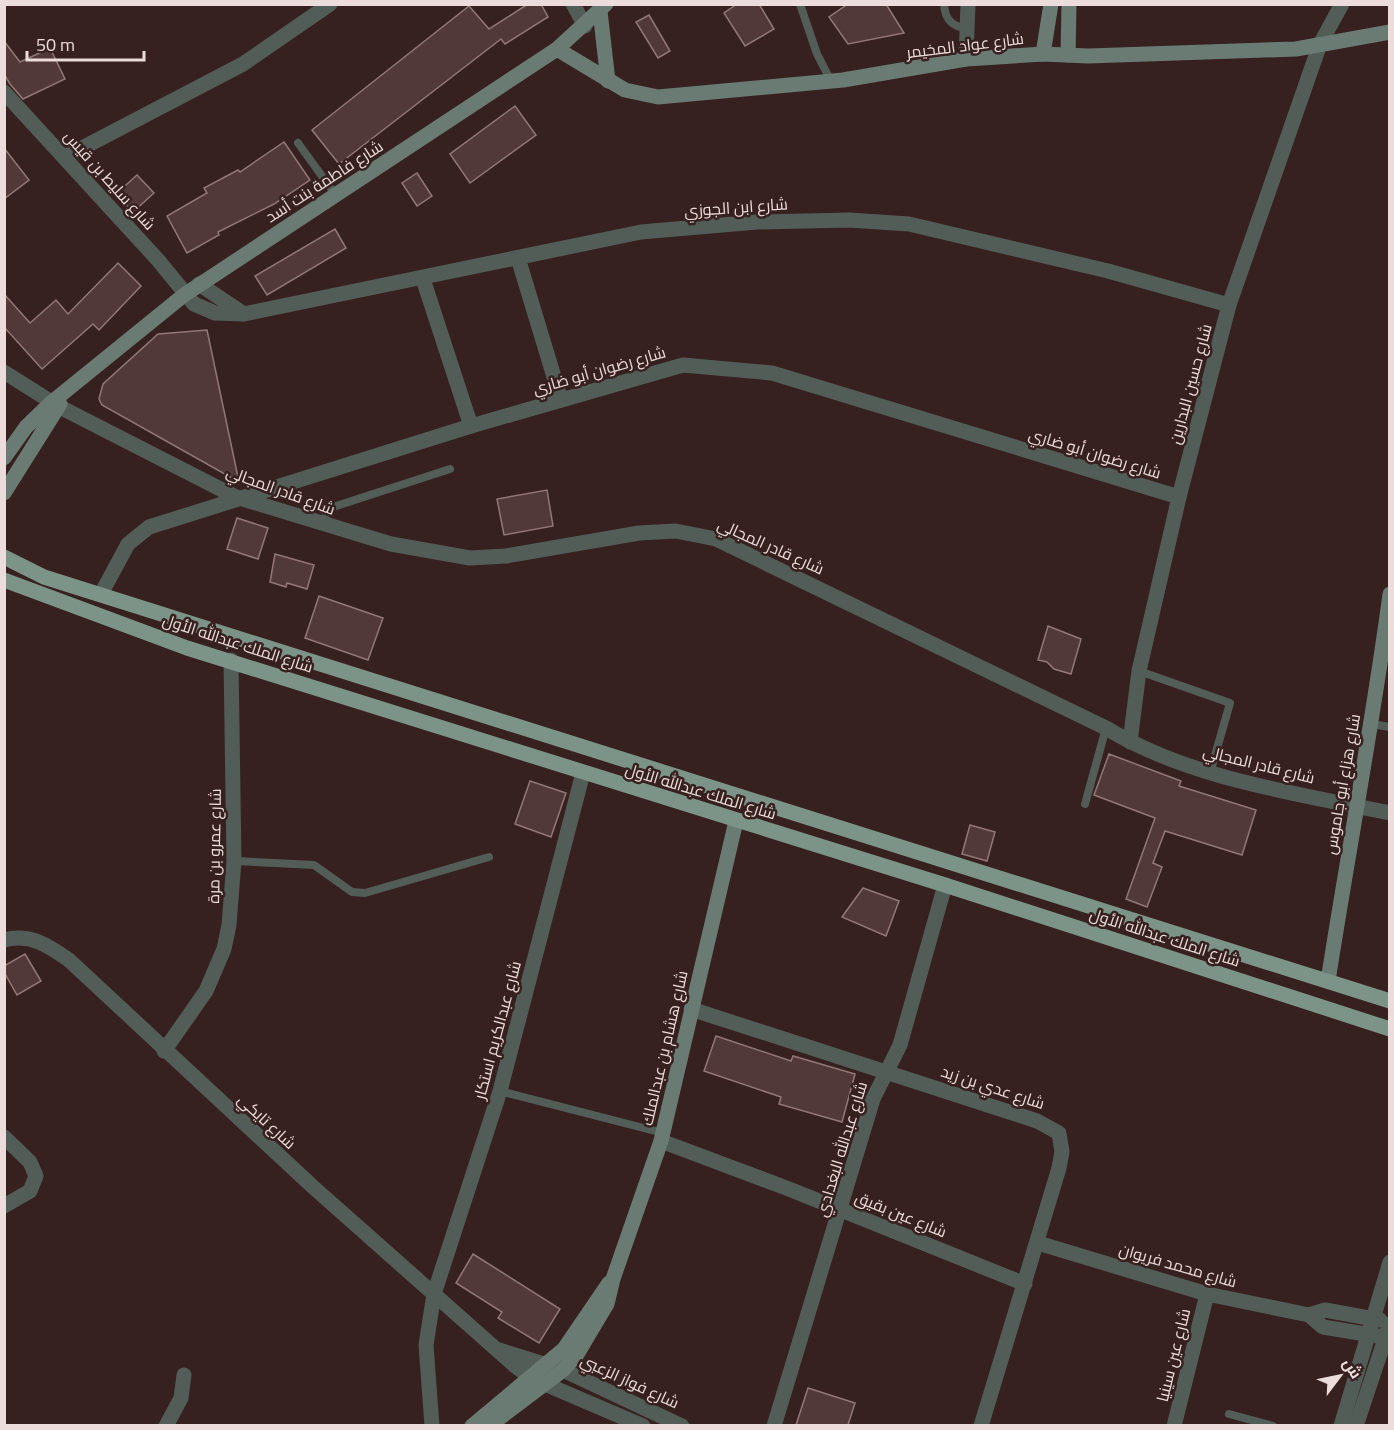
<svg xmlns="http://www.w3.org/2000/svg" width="1394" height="1430" viewBox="0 0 1394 1430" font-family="'Titillium Web',Cairo,sans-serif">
<rect width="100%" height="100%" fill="#372020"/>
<g fill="#523939" stroke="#937777" stroke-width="1.5">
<polygon points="528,4 541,4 548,17 505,44 501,39 339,164 312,130 469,6 489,29"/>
<polygon points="737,4 759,4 774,29 745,46 724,13"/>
<polygon points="848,4 886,4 904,33 848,44 829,17"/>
<polygon points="649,15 670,51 658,58 636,22"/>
<polygon points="4,41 20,62 50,48 65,79 23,99 10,84 4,74"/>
<polygon points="515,106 536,135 470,183 450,154"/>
<polygon points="284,142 310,180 274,204 218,232 219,235 187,253 167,216 207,193 204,188 238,170 240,172"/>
<polygon points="4,148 29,180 4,199"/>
<polygon points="417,173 432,196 417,206 402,183"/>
<polygon points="137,175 154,193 133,212 116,194"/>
<polygon points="335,229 346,248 267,295 255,276"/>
<polygon points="118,263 141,286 99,330 93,324 42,369 4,327 4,294 30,323 56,300 68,314"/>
<polygon points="207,330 239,482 102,405 99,399 103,384 158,334"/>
<polygon points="547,490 553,526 504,535 497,499"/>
<polygon points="237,518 268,528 258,559 227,549"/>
<polygon points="275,554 314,565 307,589 287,583 286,587 270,582"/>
<polygon points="319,596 383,618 368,660 305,638"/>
<polygon points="1048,626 1081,639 1071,674 1054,669 1047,662 1038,660"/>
<polygon points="1109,754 1181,781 1179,786 1256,810 1242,855 1165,831 1153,863 1162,867 1147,907 1126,899 1155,818 1094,795"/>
<polygon points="530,781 566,793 551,837 515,824"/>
<polygon points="970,825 995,832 987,861 962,854"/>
<polygon points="863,888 899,901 886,936 842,917"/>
<polygon points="25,954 41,981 17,995 4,972 4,966"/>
<polygon points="716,1036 791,1061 793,1056 855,1074 842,1122 779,1104 781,1097 704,1071"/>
<polygon points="473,1254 560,1309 539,1343 498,1318 502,1312 456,1283"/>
<polygon points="808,1388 855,1403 848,1425 796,1425"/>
</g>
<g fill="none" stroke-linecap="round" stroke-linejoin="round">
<g stroke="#525d58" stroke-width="8">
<polyline points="800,4 817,54 831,81"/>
<path d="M944,4c1,16 8,23 23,24"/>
<polyline points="298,143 335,194"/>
<polyline points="320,523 333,507 450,469"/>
<polyline points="1139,671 1230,703 1210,773"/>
<polyline points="1371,724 1390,727"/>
<polyline points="1085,804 1106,728"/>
<polyline points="234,861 314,865 352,892 365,893 489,857"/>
<polyline points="500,1091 663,1133"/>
<polyline points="1229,1414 1273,1426"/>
</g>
<g stroke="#525d58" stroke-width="15">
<polyline points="573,4 585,26"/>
<polyline points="966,59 968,4"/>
<polyline points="4,92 158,260 194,304 215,313 244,314 641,232 757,222 849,220 909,224 1108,271 1229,305"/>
<polyline points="65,157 243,64 330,4"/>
<polyline points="518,258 561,400"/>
<polyline points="423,279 471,426"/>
<polyline points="199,284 244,314"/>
<path d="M4,372l54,34 178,91 155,47 79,14 36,-2 133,-23 37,-2 40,8 390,189c84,51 189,65 284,85"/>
<polyline points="101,594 128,544 149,527 471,426 683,365 772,373 1179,497"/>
<polyline points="1130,742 1139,671 1179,497 1229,305 1320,44 1342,4"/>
<path d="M4,940c27,-7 45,6 65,20l243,226 202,179 17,13 112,48"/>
<polyline points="691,1009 1037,1121 1059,1133 1062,1152 1059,1168 981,1426"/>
<polyline points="164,1051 206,991 224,949 229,925 234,861 231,660"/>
<polyline points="4,1137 30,1162 36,1176 30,1191 4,1206"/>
<polyline points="661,1141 789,1189 1025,1284"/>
<polyline points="1038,1243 1207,1294 1309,1315 1323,1327 1390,1338"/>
<polyline points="1309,1315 1325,1310 1380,1320"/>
<polyline points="499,1350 563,1370 682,1426"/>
<polyline points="166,1426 181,1398 184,1375"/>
<polyline points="432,1426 426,1345 434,1294 500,1091 583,773"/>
<polyline points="774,1426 873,1099 900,1045 945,885"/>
<polyline points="1174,1426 1207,1294"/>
<polyline points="1341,1426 1390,1262"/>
<polyline points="1356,1426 1390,1324"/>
</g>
<g stroke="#6a7b73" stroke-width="15">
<polyline points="600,11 608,81"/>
<polyline points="557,49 625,90 658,97 843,80 966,59 1043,54 1088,56 1296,49 1390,32"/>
<polyline points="1043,54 1051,4"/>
<polyline points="1068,55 1069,4"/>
<polyline points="4,458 26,427 52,402 184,295 557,49 606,4"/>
<polyline points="4,493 60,404"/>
<path d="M1328,981c20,-129 45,-258 62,-387"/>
<polyline points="472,1426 564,1349 609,1283"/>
<polyline points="489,1426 563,1370 576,1356 607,1304 613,1279 661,1141 736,821"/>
</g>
<g stroke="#7c9388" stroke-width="15">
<polyline points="4,557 44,577 1390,1001"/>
<polyline points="4,580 187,648 945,885 1390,1029"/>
</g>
</g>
<g text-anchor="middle" stroke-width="5" stroke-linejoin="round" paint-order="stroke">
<g font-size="16" fill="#ecdcdc" stroke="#372020">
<text transform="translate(965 45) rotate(-7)" y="6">شارع عواد المخيمر</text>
<text transform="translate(110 180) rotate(48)" y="6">شارع سليط بن قيس</text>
<text transform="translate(324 181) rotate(-33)" y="6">شارع فاطمة بنت أسد</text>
<text transform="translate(736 207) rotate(-4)" y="6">شارع ابن الجوزي</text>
<text transform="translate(599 370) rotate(-16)" y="6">شارع رضوان أبو ضاري</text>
<text transform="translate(1190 384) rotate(-75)" y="6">شارع حسين البدارين</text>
<text transform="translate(1095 453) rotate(17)" y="6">شارع رضوان أبو ضاري</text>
<text transform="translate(281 490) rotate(20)" y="6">شارع قادر المجالي</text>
<text transform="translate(771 546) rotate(24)" y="6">شارع قادر المجالي</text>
<text transform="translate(238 643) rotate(18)" y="6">شارع الملك عبدالله الأول</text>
<text transform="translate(1259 764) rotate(14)" y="6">شارع قادر المجالي</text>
<text transform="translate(1342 784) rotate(-80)" y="6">شارع هزاع أبو جاموس</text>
<text transform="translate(701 791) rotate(17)" y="6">شارع الملك عبدالله الأول</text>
<text transform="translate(214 846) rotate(-89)" y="6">شارع عمرو بن مرة</text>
<text transform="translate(1165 937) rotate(18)" y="6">شارع الملك عبدالله الأول</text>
<text transform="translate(497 1030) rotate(-75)" y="6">شارع عبدالكريم استكار</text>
<text transform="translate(664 1048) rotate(-77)" y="6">شارع هشام بن عبدالملك</text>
<text transform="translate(993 1087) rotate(18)" y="6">شارع عدي بن زيد</text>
<text transform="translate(267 1121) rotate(43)" y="6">شارع تايكي</text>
<text transform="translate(841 1149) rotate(-73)" y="6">شارع عبدالله البغدادي</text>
<text transform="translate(901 1214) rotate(22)" y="6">شارع عين بقيق</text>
<text transform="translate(1178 1265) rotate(16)" y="6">شارع محمد فريوان</text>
<text transform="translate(1173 1355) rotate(-76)" y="6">شارع عين سينيا</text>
<text transform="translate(630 1381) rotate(25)" y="6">شارع فواز الزعبي</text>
</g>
</g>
<rect width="1394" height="1430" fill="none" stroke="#ecdcdc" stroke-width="12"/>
<g transform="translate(1340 1376) rotate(58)" stroke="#372020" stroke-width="4.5" paint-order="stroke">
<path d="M0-4.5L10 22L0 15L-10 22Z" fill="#ecdcdc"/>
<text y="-9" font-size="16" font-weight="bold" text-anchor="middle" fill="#ecdcdc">ش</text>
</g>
<path d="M27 51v9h117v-9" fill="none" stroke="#ecdcdc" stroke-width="3"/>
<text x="36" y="51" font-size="18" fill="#ecdcdc" stroke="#372020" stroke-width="4.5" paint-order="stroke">50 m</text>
</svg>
